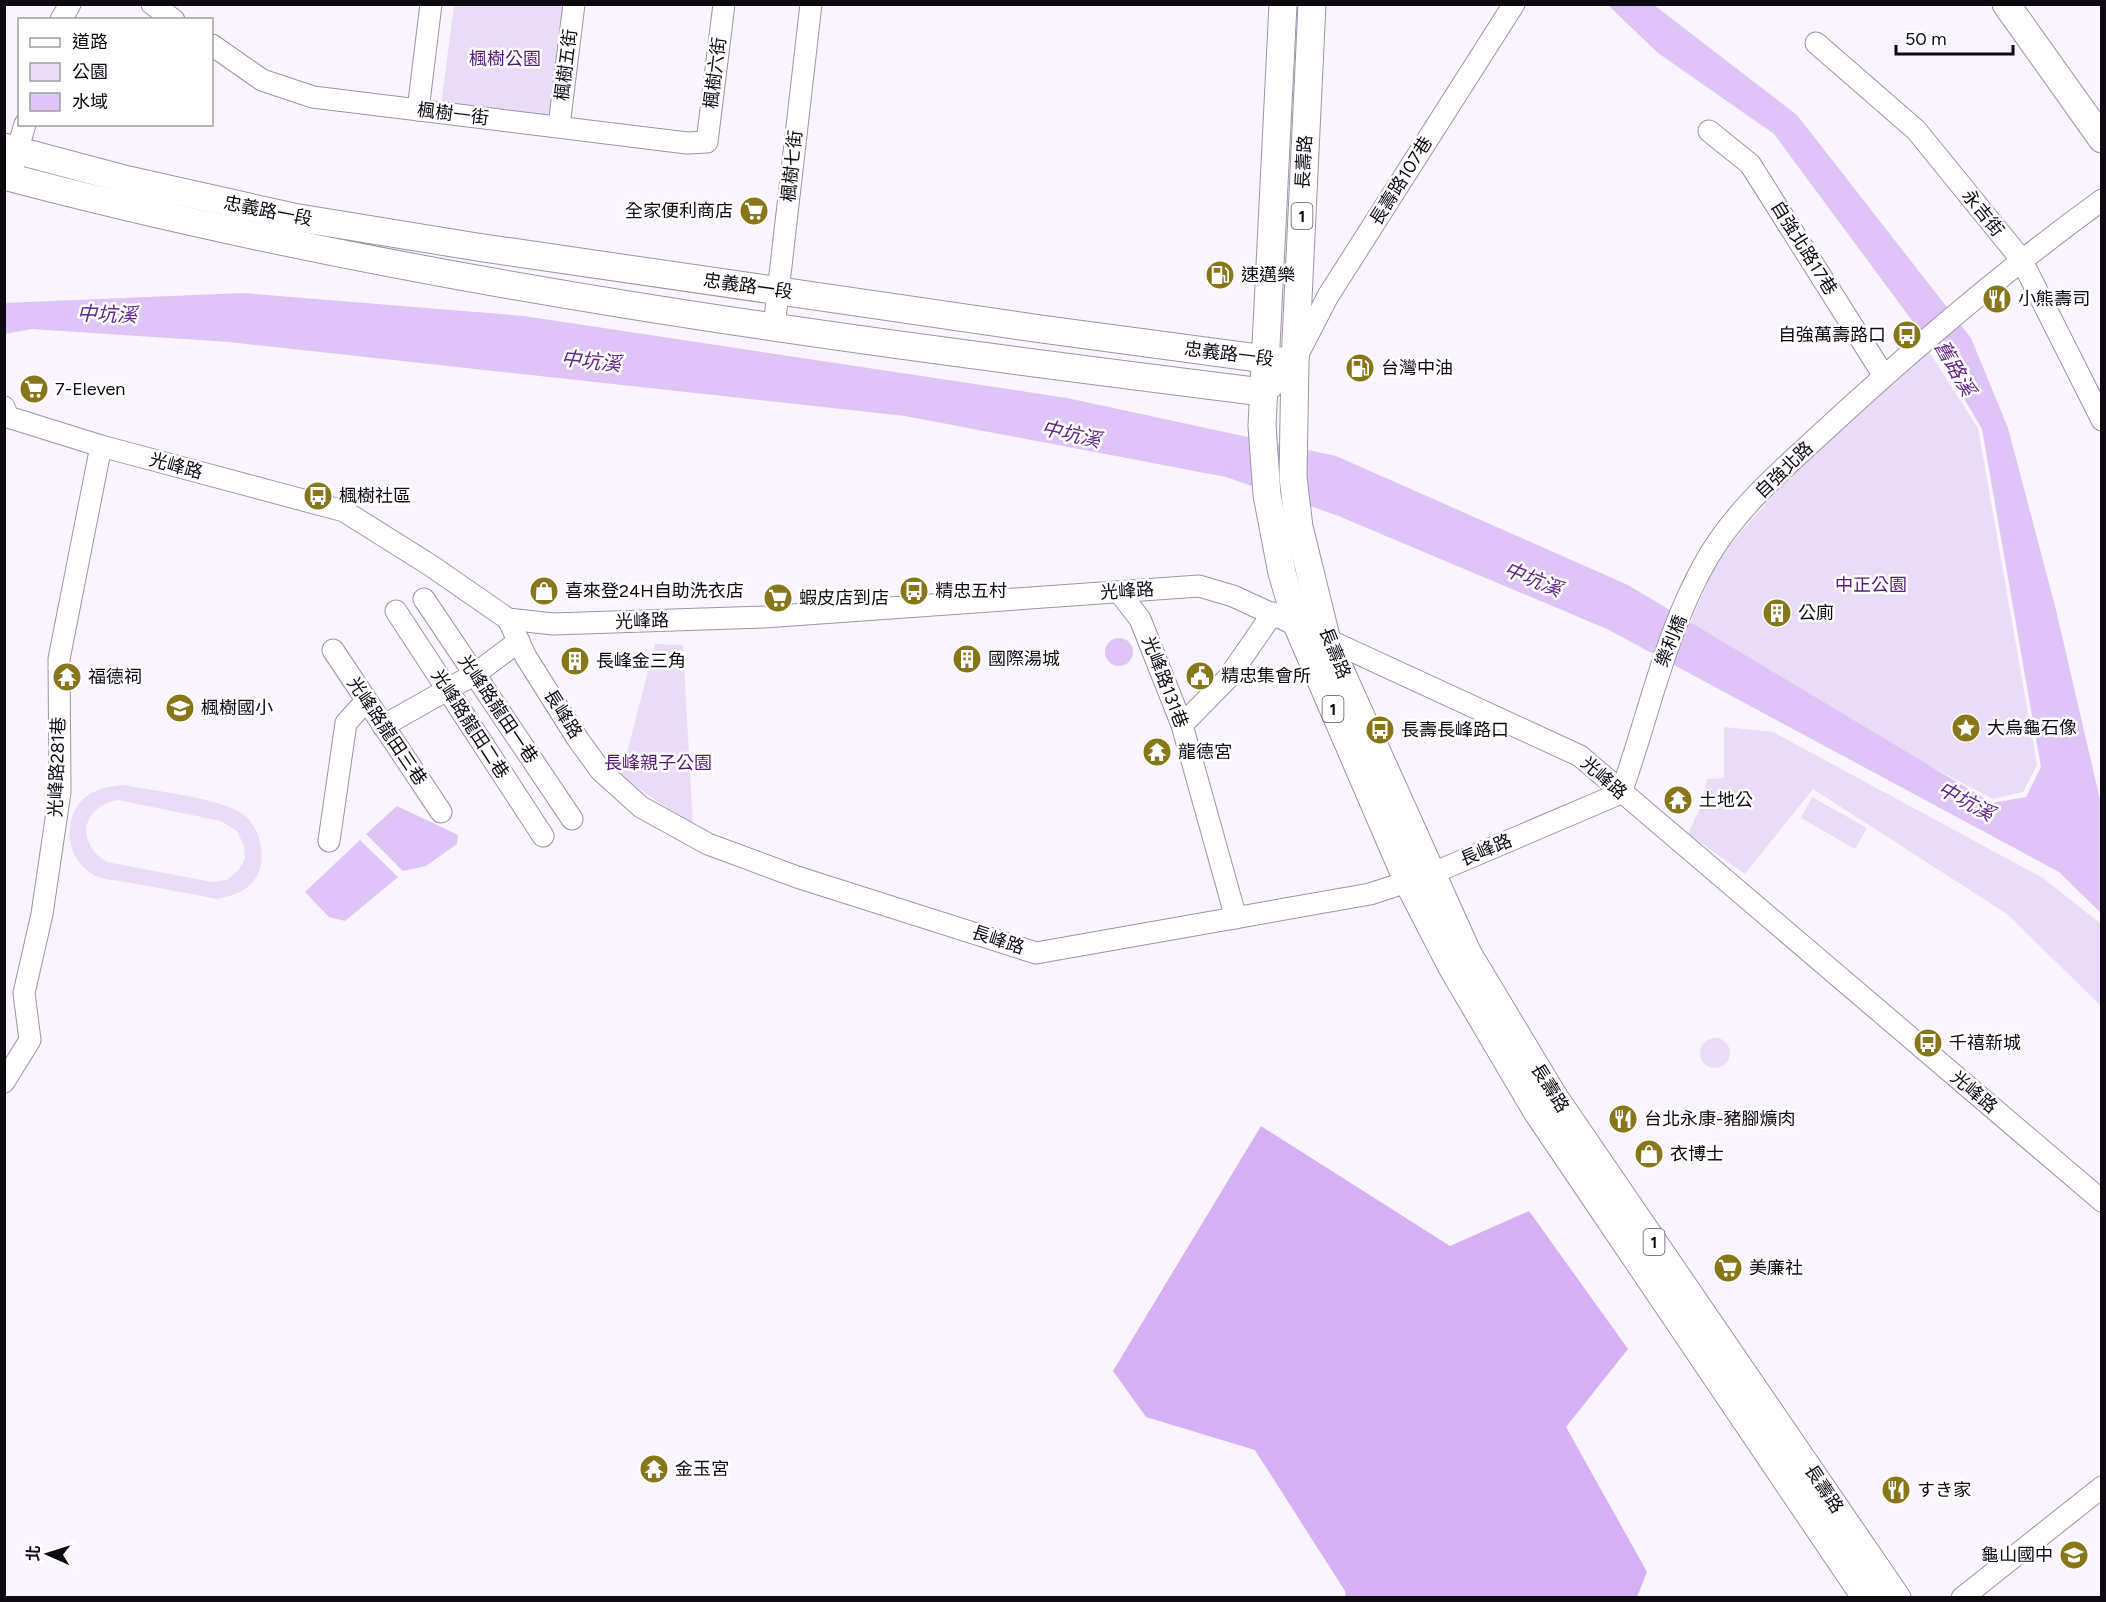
<svg xmlns="http://www.w3.org/2000/svg" width="2106" height="1602" viewBox="0 0 2106 1602" font-family="Figtree,'Noto Sans TC','Noto Sans JP',sans-serif">
<rect width="100%" height="100%" fill="#f9f4fe"/>
<g fill="#eadbf7" fill-rule="evenodd">
<polygon points="454,5 568,5 554,119 441,105"/>
<polygon points="1928,350 1978,428 2037,765 2023,792 1993,799 1684,637 1718,559 1798,466"/>
<polygon points="655,644 683,645 693,826 621,776"/>
<polygon points="1724,727 1773,732 2043,878 2101,924 2101,1006 2007,914 1813,789 1745,874 1688,834 1700,808 1707,779 1724,778"/>
<path d="M124,785c29,6 99,13 120,30 14,11 20,33 17,50 -5,23 -24,30 -44,34 -31,-6 -61,-12 -91,-17 -10,-2 -23,-2 -32,-7 -23,-13 -30,-40 -20,-63 9,-20 30,-26 50,-27zM118,800l103,21 16,10 7,15 1,13 -7,12 -11,9 -15,2 -105,-20c-32,-19 -26,-55 11,-62z"/>
<polygon points="1812,797 1867,828 1855,849 1801,818"/>
<circle cx="1715" cy="1053" r="15"/>
</g>
<polygon fill="#d5b0f5" points="1261,1126 1450,1246 1529,1211 1628,1349 1566,1427 1647,1572 1637,1597 1346,1597 1345,1591 1255,1450 1146,1417 1113,1371"/>
<g fill="#dfc4f8">
<polygon points="1608,5 1654,5 1797,115 1971,338 2008,428 2056,610 2101,804 2101,913 2059,872 1607,629 1336,515 1226,477 905,416 229,342 32,329 5,334 4,303 243,293 524,316 1067,398 1336,456 1628,585 1992,803 2026,797 2041,767 1982,429 1942,361 1774,134 1658,53"/>
<circle cx="1119" cy="652" r="14"/>
<polygon points="397,806 458,835 457,844 426,866 403,871 366,834"/>
<polygon points="360,840 398,877 345,921 329,917 305,892"/>
</g>
<g fill="none" stroke-linecap="round" stroke-linejoin="round">
<g stroke="#9d92a8" stroke-width="23">
<g id="minor">
<polyline points="152,4 174,20"/>
<polyline points="61,20 70,4"/>
<polyline points="1816,43 1916,130 2021,259 2102,420"/>
<polyline points="212,45 262,80 313,97 687,143 707,142 724,4"/>
<polyline points="418,110 431,4"/>
<polyline points="559,126 574,4"/>
<polyline points="1709,131 1750,164 1884,376"/>
<polyline points="13,166 25,124"/>
<polyline points="774,327 811,4"/>
<polyline points="1297,356 1328,296 1514,4"/>
<polyline points="4,407 8,417 101,446 344,511 430,565 508,619 553,624 764,617 1199,586 1233,596 1580,756 2102,1201"/>
<polyline points="1119,592 1140,619 1182,725 1236,918"/>
<polyline points="424,599 572,819"/>
<polyline points="396,611 543,836"/>
<polyline points="508,619 526,657 577,738 601,771 641,807 708,844 797,877 1036,953 1370,894 1431,874 1621,793"/>
<polyline points="333,650 441,812"/>
<polyline points="1182,725 1228,678 1273,613"/>
<polyline points="383,726 475,674 519,641"/>
<path d="M1621,793c28,-78 44,-161 86,-234 32,-55 83,-96 129,-139 85,-78 172,-152 266,-220"/>
<polyline points="329,841 346,723 366,701"/>
<polyline points="4,1082 30,1040 24,993 42,914 60,792 59,659 101,446"/>
<polyline points="1962,1598 2102,1487"/>
</g>
</g>
<g stroke="#9d92a8" stroke-width="29">
<g id="major">
<polyline points="1283,4 1262,426 1267,495 1282,573 1298,627 1408,882 1453,969 1536,1110 1866,1598"/>
<polyline points="1312,4 1295,362 1293,477 1299,527 1327,641 1468,954 1554,1097 1897,1598"/>
<polyline points="2006,4 2102,139"/>
<polyline points="4,147 128,180 293,217 477,247 1041,329 1280,361"/>
<path d="M4,176c412,109 836,163 1258,216l13,-12"/>
</g>
</g>
<use href="#minor" stroke="#fff" stroke-width="21"/>
<use href="#major" stroke="#fff" stroke-width="27"/>
</g>
<defs>
<g id="supermarket-disc" transform="scale(1.5)"><circle r="9.5" fill="#87771a" stroke="#fff"/><path d="M-6-5.5h2.5l.6 2H6L4.5 2H-2.5L-4.4-4H-6ZM-1.5 3.2a1.3 1.3 0 1 0 .1 0ZM3 3.2a1.3 1.3 0 1 0 .1 0Z" fill="#fff"/></g>
<g id="fuel-disc" transform="scale(1.5)"><circle r="9.5" fill="#87771a" stroke="#fff"/><path d="M-5.5-6h7V0h2V4h1.3V-2.5L3-4.5l.8-.8L6-3V5H2.5V1h-1V6h-7ZM-4.2-4.7v3.2H.2V-4.7Z" fill="#fff"/></g>
<g id="restaurant-disc" transform="scale(1.5)"><circle r="9.5" fill="#87771a" stroke="#fff"/><path d="M-5-6h1v4h1v-4h1v4h1v-4h1v5L-1.5 .5V6h-2V.5L-5-1ZM5-6V6H3V1.5H1.5Q1.5-4 5-6Z" fill="#fff"/></g>
<g id="bus-disc" transform="scale(1.5)"><circle r="9.5" fill="#87771a" stroke="#fff"/><path d="M-5-6H5V4H4V6H2V4H-2V6H-4V4H-5ZM-3.5-4V0h7V-4ZM-3.5 1.2v1.5H-2V1.2ZM2 1.2v1.5H3.5V1.2Z" fill="#fff"/></g>
<g id="shop-disc" transform="scale(1.5)"><circle r="9.5" fill="#87771a" stroke="#fff"/><path d="M-5-2.5h2.3a2.7 3.5 0 0 1 5.4 0H5L5.5 6h-11ZM-1.5-2.5h3a1.5 2.3 0 0 0-3 0Z" fill="#fff"/></g>
<g id="building-disc" transform="scale(1.5)"><circle r="9.5" fill="#87771a" stroke="#fff"/><path d="M-4-6H4V6H1V3H-1V6H-4ZM-2.5-4.3h1.7v1.8h-1.7ZM.8-4.3h1.7v1.8H.8ZM-2.5-1h1.7V.8h-1.7ZM.8-1h1.7V.8H.8Z" fill="#fff"/></g>
<g id="civic-disc" transform="scale(1.5)"><circle r="9.5" fill="#87771a" stroke="#fff"/><path d="M-.6-6.5H3V-4.5H.6V-3L4-1V1h2V6H-6V1h2V-1L-.6-3ZM-1.2 2.5V6h2.4V2.5Z" fill="#fff"/></g>
<g id="temple-disc" transform="scale(1.5)"><circle r="9.5" fill="#87771a" stroke="#fff"/><path d="M0-6L5-2H3V0L6.5 2.5H4V6H1.5V3h-3V6H-4V2.5H-6.5L-3 0V-2H-5Z" fill="#fff"/></g>
<g id="school-disc" transform="scale(1.5)"><circle r="9.5" fill="#87771a" stroke="#fff"/><path d="M0-5L7-2L0 1L-7-2ZM-4 1L0 2.5L4 1V4Q0 6-4 4Z" fill="#fff"/></g>
<g id="sight-disc" transform="scale(1.5)"><circle r="9.5" fill="#87771a" stroke="#fff"/><path d="M0-6L1.8-2.2L6-1.7L2.9 1.2L3.7 5.4L0 3.3L-3.7 5.4L-2.9 1.2L-6-1.7L-1.8-2.2Z" fill="#fff"/></g>
</defs>
<g fill-rule="evenodd">
<use href="#supermarket-disc" x="754" y="211"/>
<use href="#fuel-disc" x="1220" y="275"/>
<use href="#restaurant-disc" x="1997" y="299"/>
<use href="#bus-disc" x="1907" y="335"/>
<use href="#fuel-disc" x="1360" y="368"/>
<use href="#supermarket-disc" x="34" y="389"/>
<use href="#bus-disc" x="318" y="496"/>
<use href="#shop-disc" x="544" y="591"/>
<use href="#bus-disc" x="914" y="591"/>
<use href="#supermarket-disc" x="778" y="598"/>
<use href="#building-disc" x="1777" y="613"/>
<use href="#building-disc" x="967" y="659"/>
<use href="#building-disc" x="575" y="661"/>
<use href="#civic-disc" x="1200" y="676"/>
<use href="#temple-disc" x="67" y="677"/>
<use href="#school-disc" x="180" y="708"/>
<use href="#sight-disc" x="1966" y="728"/>
<use href="#bus-disc" x="1380" y="730"/>
<use href="#temple-disc" x="1157" y="752"/>
<use href="#temple-disc" x="1678" y="800"/>
<use href="#bus-disc" x="1928" y="1043"/>
<use href="#restaurant-disc" x="1623" y="1119"/>
<use href="#shop-disc" x="1649" y="1154"/>
<use href="#supermarket-disc" x="1728" y="1268"/>
<use href="#temple-disc" x="654" y="1469"/>
<use href="#restaurant-disc" x="1896" y="1490"/>
<use href="#school-disc" x="2074" y="1555"/>
</g>
<g text-anchor="middle" stroke-width="5" stroke-linejoin="round" paint-order="stroke">
<g fill="#fff" stroke="#565358" stroke-width="1.5">
<rect x="1291.5" y="203" width="21" height="26" rx="4.5"/>
<rect x="1322.5" y="696" width="21" height="26" rx="4.5"/>
<rect x="1643.5" y="1229" width="21" height="26" rx="4.5"/>
</g>
<g font-size="16" font-weight="bold" fill="#0d0911">
<text x="1302" y="222">1</text>
<text x="1333" y="715">1</text>
<text x="1654" y="1248">1</text>
</g>
<g font-size="18" fill="#56177b" stroke="#fff">
<text x="505" y="65">楓樹公園</text>
<text x="1871" y="591">中正公園</text>
<text x="658" y="769">長峰親子公園</text>
</g>
<g font-size="18" fill="#0d0911" stroke="#fff">
<text transform="translate(566 65) rotate(-83)" y="6">楓樹五街</text>
<text transform="translate(715 73) rotate(-83)" y="6">楓樹六街</text>
<text transform="translate(453 114) rotate(7)" y="6">楓樹一街</text>
<text transform="translate(1304 162) rotate(-87)" y="6">長壽路</text>
<text transform="translate(792 166) rotate(-84)" y="6">楓樹七街</text>
<text transform="translate(1401 181) rotate(-58)" y="6">長壽路107巷</text>
<text transform="translate(268 211) rotate(11)" y="6">忠義路一段</text>
<text transform="translate(1983 213) rotate(51)" y="6">永吉街</text>
<text transform="translate(1804 248) rotate(58)" y="6">自強北路17巷</text>
<text transform="translate(748 286) rotate(8)" y="6">忠義路一段</text>
<text transform="translate(1229 354) rotate(7)" y="6">忠義路一段</text>
<text transform="translate(176 466) rotate(15)" y="6">光峰路</text>
<text transform="translate(1784 470) rotate(-44)" y="6">自強北路</text>
<text transform="translate(1127 591) rotate(-4)" y="6">光峰路</text>
<text transform="translate(642 621) rotate(-2)" y="6">光峰路</text>
<text transform="translate(1671 641) rotate(-68)" y="6">樂利橋</text>
<text transform="translate(1335 653) rotate(68)" y="6">長壽路</text>
<text transform="translate(1165 682) rotate(69)" y="6">光峰路131巷</text>
<text transform="translate(498 709) rotate(56)" y="6">光峰路龍田一巷</text>
<text transform="translate(563 714) rotate(58)" y="6">長峰路</text>
<text transform="translate(470 724) rotate(57)" y="6">光峰路龍田二巷</text>
<text transform="translate(387 731) rotate(56)" y="6">光峰路龍田三巷</text>
<text transform="translate(57 767) rotate(-88)" y="6">光峰路281巷</text>
<text transform="translate(1604 778) rotate(41)" y="6">光峰路</text>
<text transform="translate(1486 850) rotate(-23)" y="6">長峰路</text>
<text transform="translate(998 940) rotate(18)" y="6">長峰路</text>
<text transform="translate(1550 1088) rotate(58)" y="6">長壽路</text>
<text transform="translate(1974 1092) rotate(40)" y="6">光峰路</text>
<text transform="translate(1824 1489) rotate(56)" y="6">長壽路</text>
</g>
<g font-size="18" fill="#0d0911" stroke="#fff" text-anchor="start">
<text x="733" y="217" text-anchor="end">全家便利商店</text>
<text x="1241" y="281">速邁樂</text>
<text x="2018" y="305">小熊壽司</text>
<text x="1886" y="341" text-anchor="end">自強萬壽路口</text>
<text x="1381" y="374">台灣中油</text>
<text x="55" y="395">7-Eleven</text>
<text x="339" y="502">楓樹社區</text>
<text x="565" y="597">喜來登24H自助洗衣店</text>
<text x="935" y="597">精忠五村</text>
<text x="799" y="604">蝦皮店到店</text>
<text x="1798" y="619">公廁</text>
<text x="988" y="665">國際湯城</text>
<text x="596" y="667">長峰金三角</text>
<text x="1221" y="682">精忠集會所</text>
<text x="88" y="683">福德祠</text>
<text x="201" y="714">楓樹國小</text>
<text x="1987" y="734">大烏龜石像</text>
<text x="1401" y="736">長壽長峰路口</text>
<text x="1178" y="758">龍德宮</text>
<text x="1699" y="806">土地公</text>
<text x="1949" y="1049">千禧新城</text>
<text x="1644" y="1125">台北永康-豬腳爌肉</text>
<text x="1670" y="1160">衣博士</text>
<text x="1749" y="1274">美廉社</text>
<text x="675" y="1475">金玉宮</text>
<text x="1917" y="1496">すき家</text>
<text x="2053" y="1561" text-anchor="end">龜山國中</text>
</g>
<g font-size="20" font-style="italic" fill="#612588" stroke="#fff">
<text transform="translate(107 314) rotate(2)" y="7">中坑溪</text>
<text transform="translate(591 361) rotate(6)" y="7">中坑溪</text>
<text transform="translate(1955 368) rotate(60)" y="7">舊路溪</text>
<text transform="translate(1071 434) rotate(13)" y="7">中坑溪</text>
<text transform="translate(1533 579) rotate(22)" y="7">中坑溪</text>
<text transform="translate(1966 801) rotate(28)" y="7">中坑溪</text>
</g>
</g>
<rect width="2106" height="1602" fill="none" stroke="#0d0911" stroke-width="12"/>
<rect x="18" y="18" width="195" height="108" fill="#ffffff" stroke="#9e9da0" stroke-width="1.5"/>
<rect x="30" y="38" width="30" height="9" fill="#ffffff" stroke="#9e9da0" stroke-width="1.5"/>
<text x="72" y="48" font-size="18" fill="#0d0911">道路</text>
<rect x="30" y="63" width="30" height="18" fill="#eadbf7" stroke="#9e9da0" stroke-width="1.5"/>
<text x="72" y="78" font-size="18" fill="#0d0911">公園</text>
<rect x="30" y="93" width="30" height="18" fill="#dfc4f8" stroke="#9e9da0" stroke-width="1.5"/>
<text x="72" y="108" font-size="18" fill="#0d0911">水域</text>
<g transform="translate(48 1554) rotate(273)" stroke="#ffffff" stroke-width="4.5" paint-order="stroke">
<path d="M0-4.5L10 22L0 15L-10 22Z" fill="#0d0911"/>
<text y="-9" font-size="16" font-weight="bold" text-anchor="middle" fill="#0d0911">北</text>
</g>
<path d="M1896 45v9h117v-9" fill="none" stroke="#0d0911" stroke-width="3"/>
<text x="1905" y="45" font-size="18" fill="#0d0911" stroke="#ffffff" stroke-width="4.5" paint-order="stroke">50 m</text>
</svg>
